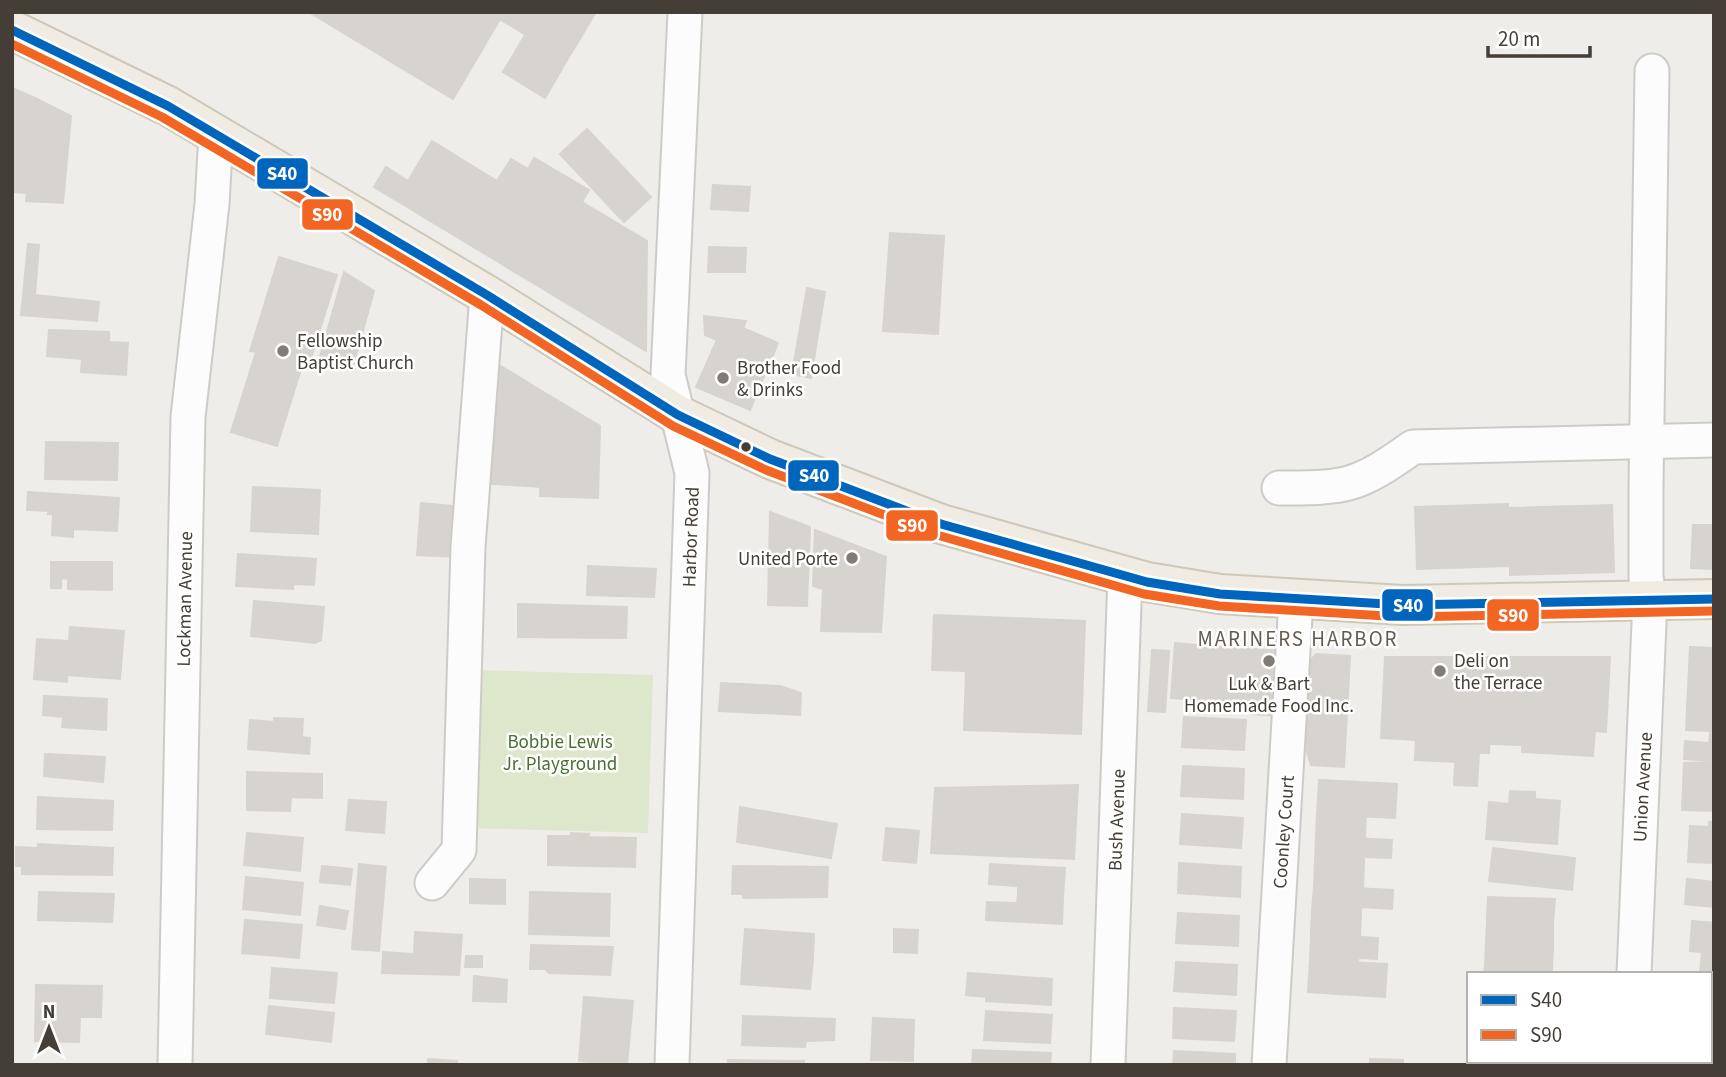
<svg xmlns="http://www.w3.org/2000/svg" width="1726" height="1077" viewBox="0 0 1726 1077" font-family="'Source Sans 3',sans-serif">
<rect width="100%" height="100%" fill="#efede9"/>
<polygon fill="#dce7cb" points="472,670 653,675 648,833 469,828"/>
<g fill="#d7d4d0" stroke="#d7d4cf" stroke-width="2">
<polygon points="309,12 488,12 500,19 453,99"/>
<polygon points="488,12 596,12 567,60"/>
<polygon points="525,35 567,60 545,98 503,72"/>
<polygon points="12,88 35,98 27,193 12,192"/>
<polygon points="35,98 71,116 63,203 26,201"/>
<polygon points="587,129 651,197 624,222 560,154"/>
<polygon points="432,141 497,181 511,159 528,169 534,158 589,190 582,202 647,241 646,351 374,187 386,167 408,181"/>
<polygon points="713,185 750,187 748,211 711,209"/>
<polygon points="890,233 944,236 938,334 883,331"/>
<polygon points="28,244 39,245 35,295 99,302 97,321 21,315"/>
<polygon points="709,247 746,248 745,272 708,272"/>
<polygon points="279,257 337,275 308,368 302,366 277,446 231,432 256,352 250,351"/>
<polygon points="344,272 374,291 352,370 319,360"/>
<polygon points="807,288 825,292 811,378 792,374"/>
<polygon points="704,316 746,321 743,328 778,343 750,410 696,387 717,340 705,335"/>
<polygon points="49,330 109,332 109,342 128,343 126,375 81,372 82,359 47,356"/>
<polygon points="496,363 550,396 542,409 540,487 481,483"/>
<polygon points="550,396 600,426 598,498 540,496 542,409"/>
<polygon points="46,442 118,443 117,480 45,479"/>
<polygon points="253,487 320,490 318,534 251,531"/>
<polygon points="28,492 119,498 117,531 73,529 73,537 52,535 53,514 48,514 49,511 27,510"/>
<polygon points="421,503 462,507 458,557 417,555"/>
<polygon points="1508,504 1508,508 1612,505 1614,572 1510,575 1510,566 1417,569 1415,507"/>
<polygon points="770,512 810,527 807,606 768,605"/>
<polygon points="1693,525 1713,525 1712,569 1691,568"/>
<polygon points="815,530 886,557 881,632 821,631 823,589 813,586"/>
<polygon points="238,554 316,559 314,585 293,584 293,589 236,586"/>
<polygon points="51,562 112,562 112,590 68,589 68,579 61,578 61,588 51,588"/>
<polygon points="588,566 656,569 654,597 587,595"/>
<polygon points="254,601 324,607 321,640 315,643 251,636"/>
<polygon points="518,604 627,607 626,638 518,637"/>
<polygon points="934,615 1085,621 1081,734 964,730 966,671 932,670"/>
<polygon points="70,627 124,631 120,679 67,675 67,682 34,679 37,639 69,641"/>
<polygon points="1175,643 1219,647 1215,701 1171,698"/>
<polygon points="1219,647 1255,649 1252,703 1215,701"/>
<polygon points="1690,647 1714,648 1714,761 1684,759 1685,741 1709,743 1710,731 1686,730"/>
<polygon points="1255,649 1285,651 1280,716 1251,714"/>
<polygon points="1152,650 1169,651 1165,712 1148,711"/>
<polygon points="1316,654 1350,656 1344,767 1311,765 1306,749 1311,660"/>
<polygon points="1385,657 1420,657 1416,740 1381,738"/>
<polygon points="1420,657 1460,657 1455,762 1415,760"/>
<polygon points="1460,657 1494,657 1489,753 1479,753 1477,786 1454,785"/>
<polygon points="1494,657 1526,657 1522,745 1490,744"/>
<polygon points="1526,657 1564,657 1560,754 1522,752"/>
<polygon points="1564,657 1610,657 1606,732 1595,731 1593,756 1560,754"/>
<polygon points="721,683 780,686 801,693 800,715 719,711"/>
<polygon points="44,696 107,699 106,730 62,727 63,717 43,715"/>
<polygon points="1184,717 1246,720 1244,750 1182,747"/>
<polygon points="274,718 303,719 302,737 310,738 309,754 248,749 250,720 274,722"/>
<polygon points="45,754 105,757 103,782 44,776"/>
<polygon points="1714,762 1714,811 1682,810 1684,763"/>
<polygon points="1183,766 1244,769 1243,799 1181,796"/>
<polygon points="247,772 322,774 322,798 291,797 290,811 247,810"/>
<polygon points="1319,780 1397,784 1395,818 1317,814"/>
<polygon points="1078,785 1074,859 931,853 935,788"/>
<polygon points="1510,791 1535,792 1535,799 1560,801 1557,844 1486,839 1489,802 1509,804"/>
<polygon points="38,797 113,801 112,830 37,829"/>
<polygon points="349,800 386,802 384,833 346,830"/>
<polygon points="740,807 837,824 831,858 737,842"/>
<polygon points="1182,814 1243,818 1241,848 1180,844"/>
<polygon points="1317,814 1366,816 1365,838 1316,836"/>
<polygon points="1709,822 1714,822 1714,863 1688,862 1690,826 1709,827"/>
<polygon points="886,828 919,831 916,863 883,860"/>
<polygon points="247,833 303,838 300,871 244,865"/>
<polygon points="571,833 589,834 588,837 636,838 635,867 548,865 548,836 571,836"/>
<polygon points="1316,836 1392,840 1391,858 1364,857 1364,864 1315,862"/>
<polygon points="38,844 113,848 112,875 22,874 22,866 16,866 16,847 38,848"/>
<polygon points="1493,848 1575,858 1572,890 1489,881"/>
<polygon points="1315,862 1364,864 1363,888 1314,886"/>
<polygon points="1179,863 1241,867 1240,897 1178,893"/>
<polygon points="359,864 386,867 379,951 352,949"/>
<polygon points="990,864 1065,868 1063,897 1018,894 1018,886 989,884"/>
<polygon points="322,866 352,869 350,885 320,882"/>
<polygon points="733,866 828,867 827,897 743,898 743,894 732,894"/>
<polygon points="246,877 303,883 300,915 243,909"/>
<polygon points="470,879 505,880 505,904 470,903"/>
<polygon points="1687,879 1714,882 1714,907 1685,904"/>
<polygon points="1314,886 1393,890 1392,909 1362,907 1361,912 1312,910"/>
<polygon points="39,892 114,894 112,922 38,920"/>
<polygon points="530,892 610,894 609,936 529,934"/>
<polygon points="1018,894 1063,897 1062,924 986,920 987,902 1017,903"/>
<polygon points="1488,897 1555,899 1553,923 1487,920"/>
<polygon points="320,906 348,911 345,929 317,925"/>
<polygon points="1312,910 1361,912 1360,937 1311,934"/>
<polygon points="1178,913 1239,916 1238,946 1176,943"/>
<polygon points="245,920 302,925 299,958 242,953"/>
<polygon points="1487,920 1553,923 1553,945 1486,942"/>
<polygon points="1692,921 1714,923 1714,973 1700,972 1702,952 1690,951"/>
<polygon points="745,929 814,934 813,959 743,955"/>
<polygon points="894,929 918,930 917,953 894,952"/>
<polygon points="415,932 462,935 459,975 382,973 383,952 414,954"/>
<polygon points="1311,934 1378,938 1377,959 1358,958 1358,963 1310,960"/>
<polygon points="1486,942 1553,945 1552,968 1485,966"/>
<polygon points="531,945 613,947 610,975 549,973 545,969 530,969"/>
<polygon points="743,955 813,959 810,989 741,984"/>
<polygon points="466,956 482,956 482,967 465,967"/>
<polygon points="1310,960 1387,964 1385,997 1308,992"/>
<polygon points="1176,962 1237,965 1236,995 1174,991"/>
<polygon points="1485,966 1552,968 1551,974 1484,974"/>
<polygon points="272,968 337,973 334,1003 270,998"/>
<polygon points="968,973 1052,979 1051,1005 986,1001 986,997 966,995"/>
<polygon points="474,976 507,980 506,1002 473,1001"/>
<polygon points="36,985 102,986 101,1017 80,1017 79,1042 35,1041"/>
<polygon points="584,997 633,1001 627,1065 579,1061"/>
<polygon points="269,1006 334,1013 331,1042 266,1034"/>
<polygon points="1174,1008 1236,1011 1234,1041 1173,1038"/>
<polygon points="986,1011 1052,1015 1050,1043 984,1040"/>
<polygon points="743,1016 835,1019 834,1040 806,1041 805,1047 742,1045"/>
<polygon points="873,1018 914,1020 913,1061 871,1060"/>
<polygon points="973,1050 1051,1053 1050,1065 972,1065"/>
<polygon points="1174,1051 1235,1054 1235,1065 1173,1065"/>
<polygon points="428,1059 457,1061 457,1065 428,1065"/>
<polygon points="1370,1059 1403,1060 1403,1065 1370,1065"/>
<polygon points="728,1060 804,1061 804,1065 728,1065"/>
<rect x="1470" y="1061" width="77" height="4"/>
</g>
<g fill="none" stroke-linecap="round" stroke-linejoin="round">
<g stroke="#cdcbc7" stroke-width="37">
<g id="minor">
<path d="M1279,488c68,0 78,-1 134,-41l301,-7"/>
<polyline points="432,883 459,850 468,547 487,295"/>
<polyline points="1634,974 1650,600 1646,577 1646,487 1652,71"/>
<polyline points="175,1065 188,417 212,204 216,134"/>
<polyline points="672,1065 692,473 668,375 685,12"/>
<polyline points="1108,1065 1125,575"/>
<polyline points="1269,1065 1296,599"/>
<polyline points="1630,1065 1630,1061"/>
</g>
</g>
<g stroke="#cfc8b9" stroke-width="42">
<polyline id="major" points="12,30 168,106 487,295 678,415 770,459 941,524 1147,582 1220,594 1403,605 1714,599"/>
</g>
<use href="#minor" stroke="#fdfcfc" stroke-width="33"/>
<use href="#major" stroke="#f0ece4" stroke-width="38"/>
<g stroke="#fff" stroke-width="14">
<polyline id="bus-1" points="12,30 168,106 487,295 678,415 770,459 941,524 1147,582 1220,594 1403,605 1714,599"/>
</g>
<g stroke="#fff" stroke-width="14">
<polyline id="bus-2" points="12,44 162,117 481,305 673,426 766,470 937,535 1144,594 1219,606 1403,617 1714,611"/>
</g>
<use href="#bus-1" stroke="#0065bd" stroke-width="9"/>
<use href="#bus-2" stroke="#f26522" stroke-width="9"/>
</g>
<g fill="#807b75" stroke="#fff" stroke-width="2.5">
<circle cx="283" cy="351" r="7"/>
<circle cx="723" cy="378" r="7"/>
<circle cx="852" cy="558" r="7"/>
<circle cx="1269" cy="661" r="7"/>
<circle cx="1440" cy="671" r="7"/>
</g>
<circle fill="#443e36" stroke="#fff" stroke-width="2.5" cx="746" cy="447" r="6"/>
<g text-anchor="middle" stroke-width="5" stroke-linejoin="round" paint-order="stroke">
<g font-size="19" fill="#443e36" stroke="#fff" text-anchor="start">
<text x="297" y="347">Fellowship<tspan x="297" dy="22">Baptist Church</tspan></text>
<text x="737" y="374">Brother Food<tspan x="737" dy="22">&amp; Drinks</tspan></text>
<text x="838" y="565" text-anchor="end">United Porte</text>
<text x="1454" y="667">Deli on<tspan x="1454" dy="22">the Terrace</tspan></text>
<text x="1269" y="690" text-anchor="middle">Luk &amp; Bart<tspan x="1269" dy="22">Homemade Food Inc.</tspan></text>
</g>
<g font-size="19" fill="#443e36" stroke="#fff">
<text transform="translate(690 537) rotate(-88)" y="7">Harbor Road</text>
<text transform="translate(184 599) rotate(-89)" y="7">Lockman Avenue</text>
<text transform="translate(1642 787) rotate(-87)" y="7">Union Avenue</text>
<text transform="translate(1116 820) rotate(-88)" y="7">Bush Avenue</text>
<text transform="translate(1283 832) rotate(-86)" y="7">Coonley Court</text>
</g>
<g font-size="19" fill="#486f30" stroke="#fff">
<text x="560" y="748">Bobbie Lewis<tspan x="560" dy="22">Jr. Playground</tspan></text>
</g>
<g font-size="21" letter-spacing="2" fill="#655c4f" stroke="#fff">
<text x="1298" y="646">MARINERS HARBOR</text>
</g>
</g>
<g stroke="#fff" stroke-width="2.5">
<rect x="256" y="157" width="53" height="33" rx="7" fill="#0065bd"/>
<rect x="301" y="198" width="53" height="33" rx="7" fill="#f26522"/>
<rect x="787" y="459" width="53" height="33" rx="7" fill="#0065bd"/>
<rect x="885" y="509" width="54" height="33" rx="7" fill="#f26522"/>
<rect x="1381" y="588" width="53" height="34" rx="7" fill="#0065bd"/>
<rect x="1486" y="598" width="54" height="34" rx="7" fill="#f26522"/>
</g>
<g font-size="19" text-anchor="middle" font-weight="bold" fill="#fff">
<text x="282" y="180">S40</text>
<text x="327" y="221">S90</text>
<text x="814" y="482">S40</text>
<text x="912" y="532">S90</text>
<text x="1408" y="612">S40</text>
<text x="1513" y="622">S90</text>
</g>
<rect width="1726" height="1077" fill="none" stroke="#443e36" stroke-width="28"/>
<rect x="1467" y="972" width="245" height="91" fill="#ffffff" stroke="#b4b2af" stroke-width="2"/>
<rect x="1481" y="995" width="35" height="10" fill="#0065bd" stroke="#b4b2af" stroke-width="2"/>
<text x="1530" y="1007" font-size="21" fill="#443e36">S40</text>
<rect x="1481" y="1030" width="35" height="10" fill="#f26522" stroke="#b4b2af" stroke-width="2"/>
<text x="1530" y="1042" font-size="21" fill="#443e36">S90</text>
<g transform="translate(49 1028)" stroke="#ffffff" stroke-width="5" paint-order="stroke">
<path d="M0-5L12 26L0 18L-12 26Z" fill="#443e36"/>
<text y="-10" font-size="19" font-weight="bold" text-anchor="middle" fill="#443e36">N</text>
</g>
<path d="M1488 46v10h102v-10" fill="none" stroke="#443e36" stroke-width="3.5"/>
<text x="1498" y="46" font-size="21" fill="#443e36" stroke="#ffffff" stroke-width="5" paint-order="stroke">20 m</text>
</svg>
